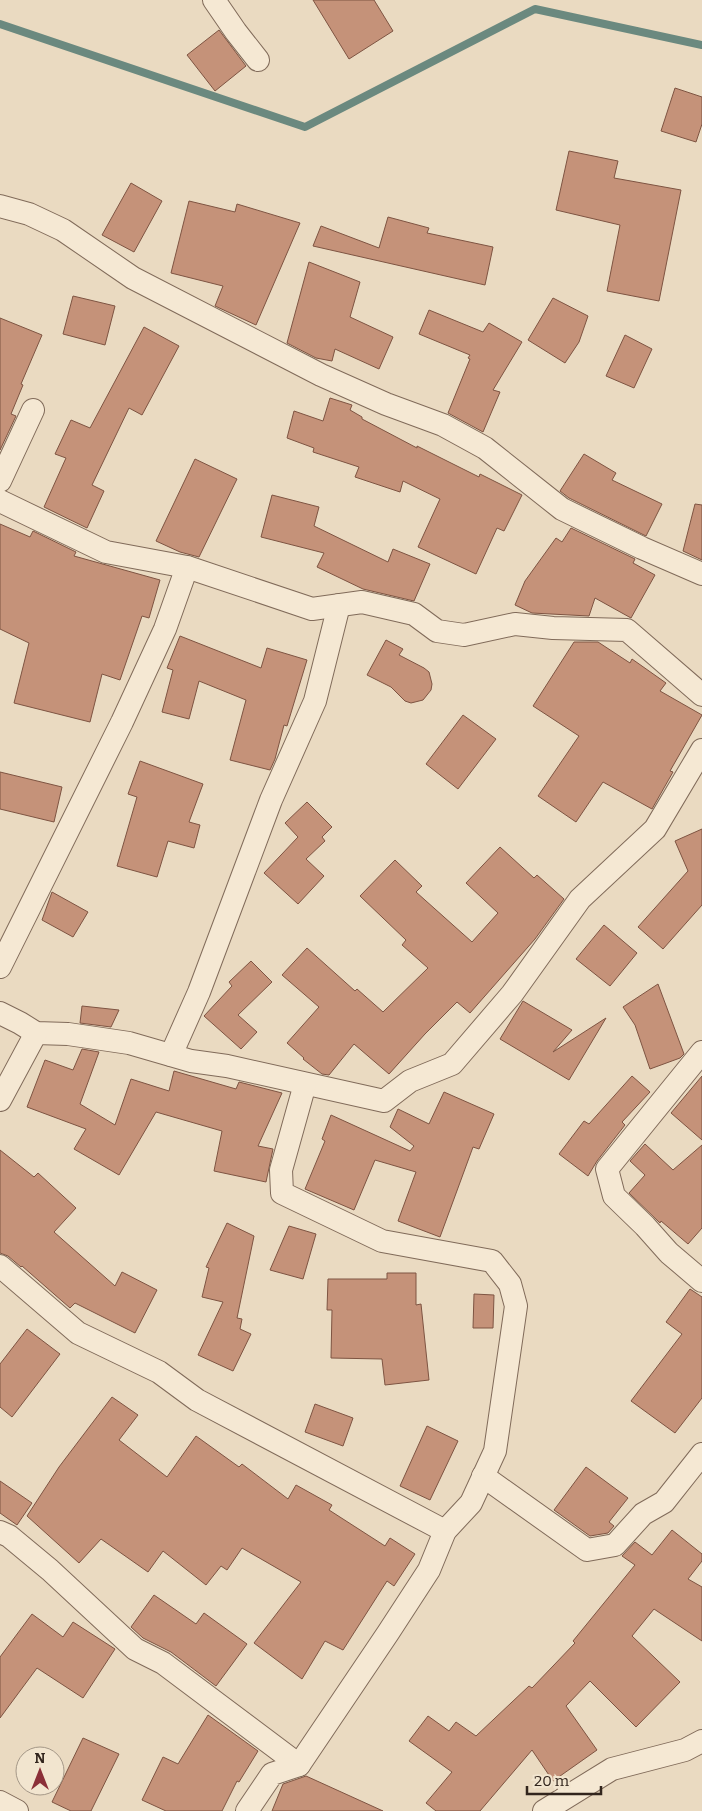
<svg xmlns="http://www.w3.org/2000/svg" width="702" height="1811" viewBox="0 0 702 1811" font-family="Bitter,serif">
<rect width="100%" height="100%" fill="#eadac1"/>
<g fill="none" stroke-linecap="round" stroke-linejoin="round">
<polyline stroke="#6b897f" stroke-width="8" points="0,24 305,127 535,9 702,45"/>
</g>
<g fill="#c59279" stroke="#7e5442">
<polygon points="313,0 374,0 393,31 349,59"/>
<polygon points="219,30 246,66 215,91 187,55"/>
<polygon points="675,88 702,97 702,124 696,142 661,131"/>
<polygon points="569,151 618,161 614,178 681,190 659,301 607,291 620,225 556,210"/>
<polygon points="131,183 162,201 134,252 102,235"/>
<polygon points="189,201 235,212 237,204 300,223 256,325 215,306 223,286 171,273"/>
<polygon points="388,217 429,228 427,233 493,247 485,285 313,246 321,226 379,248"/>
<polygon points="309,262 360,282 350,317 393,337 379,369 335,349 332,361 316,358 287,343"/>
<polygon points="73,296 115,306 105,345 63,334"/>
<polygon points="553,298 588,316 579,342 565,363 528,340"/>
<polygon points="429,310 483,332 489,323 522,342 493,390 500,392 483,432 448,413 470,359 468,358 470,355 419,334"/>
<polygon points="0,318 42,335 21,384 23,385 11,414 16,416 0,450"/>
<polygon points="144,327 179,346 142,415 129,408 92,485 104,491 87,528 44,507 66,458 55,454 71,420 90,428"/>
<polygon points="625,335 652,349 634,388 606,376"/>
<polygon points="330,398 352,405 350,410 362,417 362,419 417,448 417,446 479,477 480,474 522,495 504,531 497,528 476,574 418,547 440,499 403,481 400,492 355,477 359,467 313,452 314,448 287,438 294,411 323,421"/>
<polygon points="584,454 616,473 612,480 662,504 646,536 569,498 560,491"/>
<polygon points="195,459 237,479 199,557 180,552 156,541"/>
<polygon points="272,495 319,507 314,526 388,562 393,549 430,564 414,601 363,589 317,567 324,553 261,537"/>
<polygon points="695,504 702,505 702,560 683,551"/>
<polygon points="0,524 30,537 33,531 76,552 74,556 160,580 149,618 142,616 120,680 102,674 90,722 14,703 29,643 0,629"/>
<polygon points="571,528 635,559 633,563 655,575 631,618 595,598 589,616 532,613 515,605 525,581 556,538 562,542"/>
<polygon points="180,636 261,668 267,648 307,660 287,726 284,725 275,759 270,770 230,760 246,700 199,681 189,719 162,712 173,670 167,668"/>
<polygon points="386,640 403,649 399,655 424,668 429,672 432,684 431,690 423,700 411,703 405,701 391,687 367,675"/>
<polygon points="574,642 598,642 630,663 632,659 666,683 660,691 702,715 670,771 673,772 652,809 603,782 576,822 538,796 579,736 533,706"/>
<polygon points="463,715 496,739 458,789 426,764"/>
<polygon points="140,761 203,784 189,822 200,825 194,848 168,841 157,877 117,866 137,797 128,794"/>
<polygon points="0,772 62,787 54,822 0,809"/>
<polygon points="307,802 332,827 322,837 325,841 306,859 324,876 298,904 264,873 298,837 285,823"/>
<polygon points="702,829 702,905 663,949 638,927 688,871 675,841"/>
<polygon points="500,847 534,878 537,875 564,899 535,939 470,1013 457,1002 425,1034 389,1074 354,1044 329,1075 322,1074 303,1059 304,1058 287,1043 319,1007 282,975 307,948 355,991 357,989 383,1012 428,968 402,945 406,940 360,896 395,860 422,886 416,892 472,942 498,913 466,883"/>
<polygon points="52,892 88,912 73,937 42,920"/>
<polygon points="604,925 637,953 610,986 576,959"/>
<polygon points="251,961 272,982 238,1015 257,1032 241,1049 204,1016 232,986 229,982"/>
<polygon points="658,984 684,1054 680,1058 650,1069 635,1025 623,1007"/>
<polygon points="523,1001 572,1030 553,1052 606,1018 569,1080 500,1039"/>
<polygon points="82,1006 119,1010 111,1027 80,1023"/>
<polygon points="82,1049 99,1052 80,1104 115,1125 131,1079 169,1091 174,1071 236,1089 239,1082 282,1093 258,1146 273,1149 266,1182 214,1171 222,1131 156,1112 119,1175 74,1149 86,1129 27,1107 45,1060 73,1070"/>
<polygon points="632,1076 650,1092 622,1122 625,1125 597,1161 588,1176 559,1154 584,1121 589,1124"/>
<polygon points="702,1076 702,1140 671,1113"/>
<polygon points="444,1092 494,1114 479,1149 473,1147 440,1237 398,1221 416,1172 375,1160 354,1210 305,1189 325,1141 322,1139 331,1115 410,1151 414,1146 390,1127 398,1109 429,1124"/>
<polygon points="645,1144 673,1170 702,1145 702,1228 688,1244 661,1221 660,1223 629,1193 645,1175 630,1161"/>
<polygon points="0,1150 34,1177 38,1173 76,1208 54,1232 115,1286 122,1272 157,1290 135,1333 75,1303 70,1308 22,1266 21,1267 8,1256 0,1253"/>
<polygon points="227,1223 254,1236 237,1318 242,1319 240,1329 251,1334 233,1371 198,1355 223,1302 202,1297 209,1268 206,1267"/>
<polygon points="289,1226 316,1234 303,1279 270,1270"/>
<polygon points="387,1273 416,1273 416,1305 421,1304 429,1380 385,1385 382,1359 331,1358 332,1310 327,1310 328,1279 387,1279"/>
<polygon points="690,1289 702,1297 702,1398 675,1433 631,1401 682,1334 666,1322"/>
<polygon points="474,1294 494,1295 493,1328 473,1328"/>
<polygon points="27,1329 60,1354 12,1417 0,1407 0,1364"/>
<polygon points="112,1397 138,1415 119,1440 167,1477 196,1436 239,1467 242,1464 288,1499 296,1485 332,1505 329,1510 385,1546 390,1538 415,1554 394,1586 387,1581 343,1650 325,1641 302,1679 254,1643 301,1582 242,1548 227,1570 221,1566 206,1585 163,1551 148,1572 101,1539 79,1563 27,1516 59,1467"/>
<polygon points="315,1404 353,1418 343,1446 305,1432"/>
<polygon points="427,1426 458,1441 430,1500 400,1486"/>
<polygon points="586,1467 628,1498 609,1522 614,1526 608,1533 590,1536 554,1510"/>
<polygon points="0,1481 32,1503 17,1525 0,1513"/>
<polygon points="672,1530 702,1554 702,1561 688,1579 702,1587 702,1641 654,1609 632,1636 680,1682 636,1727 590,1681 566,1706 597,1750 553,1781 532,1750 480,1811 436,1811 426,1803 452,1772 409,1741 428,1716 449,1731 456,1722 476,1736 529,1686 532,1688 575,1643 573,1641 635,1565 622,1556 635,1542 652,1555"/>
<polygon points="154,1595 196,1624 204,1613 247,1644 216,1686 171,1652 143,1638 131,1627"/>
<polygon points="32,1614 63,1637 73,1622 115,1649 83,1698 37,1668 0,1718 0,1657"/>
<polygon points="208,1715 258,1751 239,1782 237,1781 222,1811 166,1811 142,1800 163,1757 178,1764"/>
<polygon points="83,1738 119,1754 91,1811 71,1811 52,1802"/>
<polygon points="306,1776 383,1811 272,1811 283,1784"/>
</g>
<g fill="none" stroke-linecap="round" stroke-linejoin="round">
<g stroke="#816b5a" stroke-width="24">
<g id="street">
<polyline points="214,0 236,32 258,60"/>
<polyline points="0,206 29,214 63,230 133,278 321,375 386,404 443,425 485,448 562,509 642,548 702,574"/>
<polyline points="0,481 33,410"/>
<polyline points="0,501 106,552 187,567 312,609 362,602 414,614 437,631 464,635 515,624 553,628 627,630 702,695"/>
<polyline points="0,967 122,722 165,629 187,567"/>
<polyline points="0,1013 20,1023 36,1033 68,1034 129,1043 191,1061 227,1066 384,1101 410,1081 452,1064 512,994 580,899 655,829 702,750"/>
<polyline points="702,1052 607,1169 614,1196 645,1226 669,1253 702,1281"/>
<polyline points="171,1055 199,992 271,800 315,701 339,605"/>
<polyline points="0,1100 36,1033"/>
<polyline points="0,1266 78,1333 159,1372 197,1400 445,1531"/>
<polyline points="483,1476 587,1550 615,1545 643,1514 664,1502 702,1454"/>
<polyline points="0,1532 9,1536 50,1570 135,1649 163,1663 299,1765"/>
<polyline points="0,1802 17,1811"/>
<polyline points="247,1811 272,1774 299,1765 388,1633 429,1570 445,1531 471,1503 495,1451 516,1306 510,1284 492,1261 382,1241 282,1193 281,1170 305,1084"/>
<polyline points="544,1811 612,1769 685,1750 702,1741"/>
</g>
</g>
<use href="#street" stroke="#f5e8d3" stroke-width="22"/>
</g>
<g transform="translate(40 1771)"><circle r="24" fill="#f2e5cf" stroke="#a59888"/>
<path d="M0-4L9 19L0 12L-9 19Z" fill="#8b2f38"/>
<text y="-8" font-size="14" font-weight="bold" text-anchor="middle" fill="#32251d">N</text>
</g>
<path d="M527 1786v8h74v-8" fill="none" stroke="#32251d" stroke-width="2.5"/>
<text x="534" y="1786" font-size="15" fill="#32251d" stroke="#f2e5cf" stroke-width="4" paint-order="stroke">20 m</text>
</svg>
